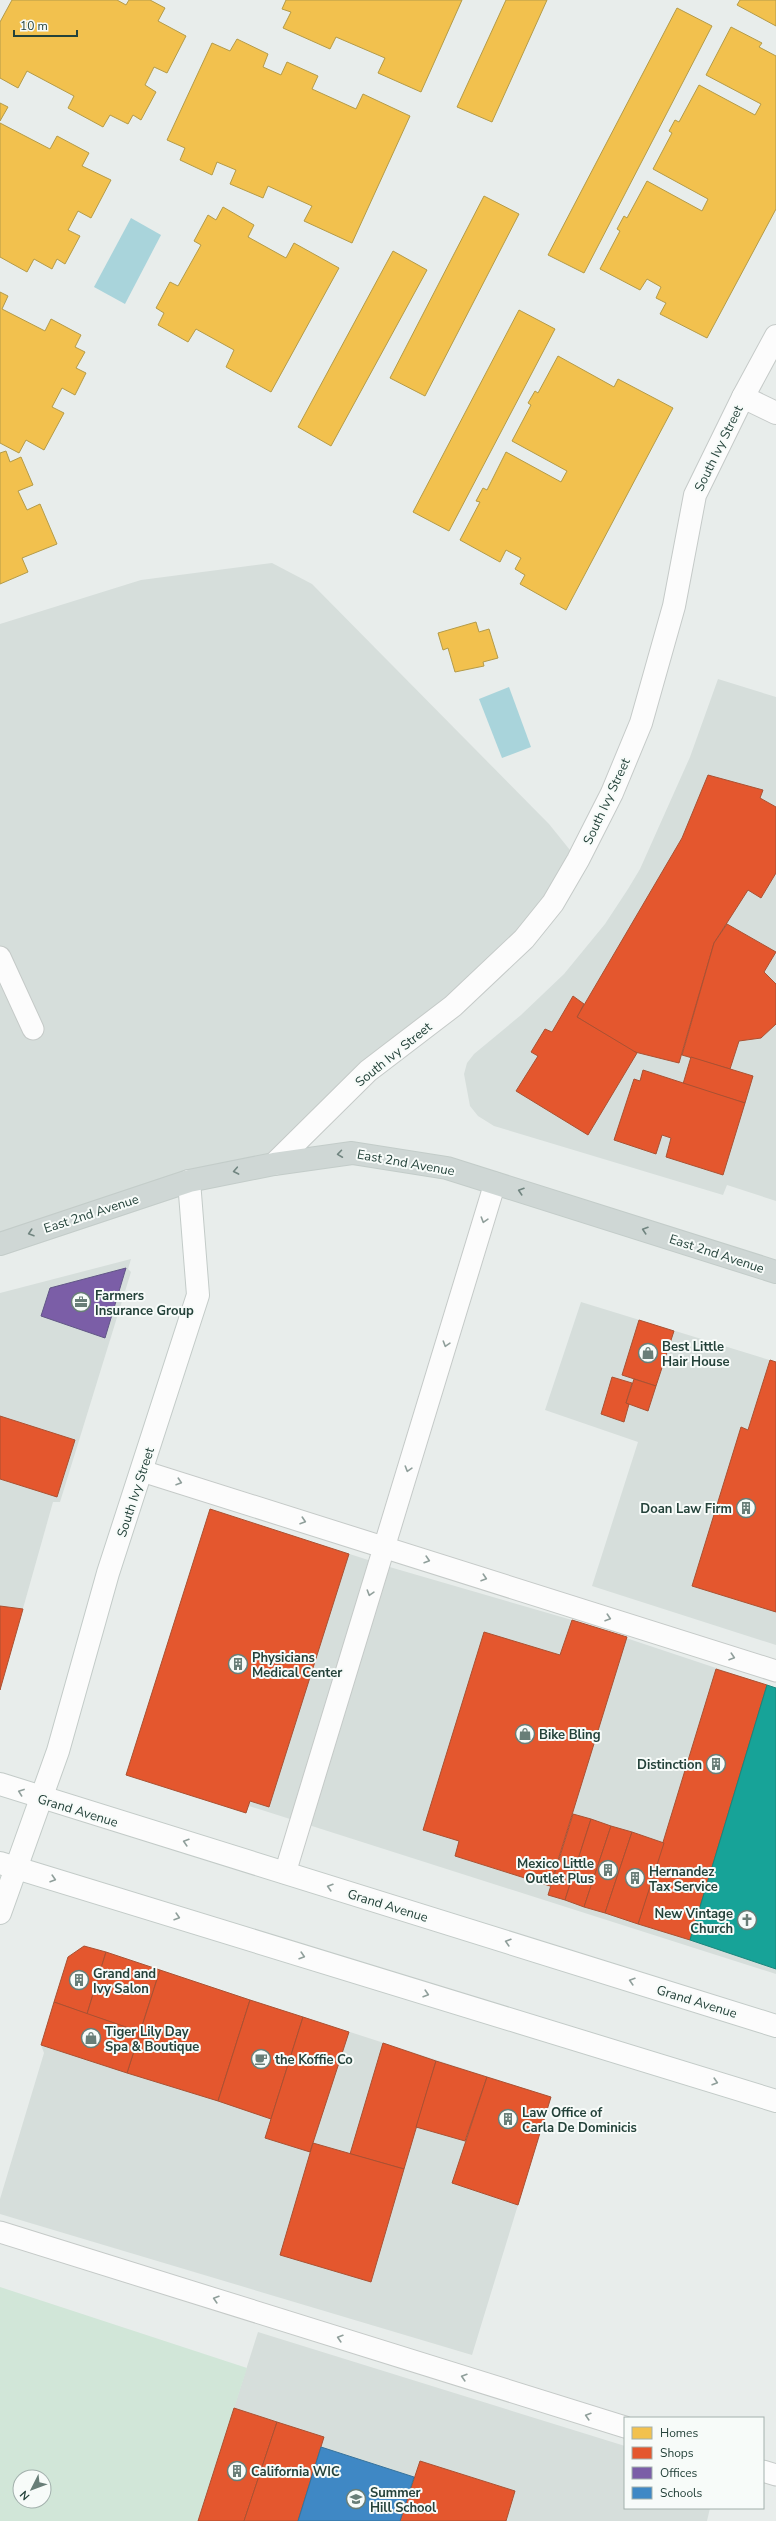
<svg xmlns="http://www.w3.org/2000/svg" width="776" height="2521" viewBox="0 0 776 2521" font-family="'Nunito Sans',sans-serif">
<rect width="100%" height="100%" fill="#e8edeb"/>
<g fill="#d6dedb">
<polygon points="272,563 312,584 549,824 578,860 553,903 274,1164 0,1244 0,624 141,580"/>
<polygon points="718,679 776,697 776,1201 727,1185 723,1195 494,1126 478,1116 470,1106 464,1074 467,1063 474,1054 521,1015 564,974 605,924 628,889 640,869 690,757"/>
<polygon points="131,1259 128,1269 131,1272 60,1502 53,1502 0,1690 0,1293"/>
<polygon points="581,1302 776,1362 776,1645 592,1586 638,1442 545,1410"/>
<polygon points="210,1509 393,1568 572,1620 776,1688 776,1974 249,1806 246,1813 126,1775"/>
<polygon points="84,1946 551,2097 472,2355 0,2214 0,2199 44,2053 41,2045 68,1957"/>
<polygon points="258,2332 625,2446 625,2508 710,2508 707,2521 198,2521"/>
</g>
<path fill="#d1e6d8" fill-rule="evenodd" d="M0,2287l247,81 -49,153h-198zM20,2477h24v24h-24z"/>
<g fill="#a9d4db">
<polygon points="131,218 161,235 125,304 94,287"/>
<polygon points="509,687 531,747 502,758 479,699"/>
</g>
<g fill="#f2c14e" stroke="#b49b48">
<polygon points="12,0 117,0 126,5 129,0 150,0 165,8 158,21 186,36 167,73 154,67 145,85 156,92 141,120 133,115 128,124 110,115 103,127 68,108 74,96 27,71 18,88 0,78 0,22"/>
<polygon points="286,0 462,0 421,92 378,73 385,58 336,37 330,49 283,28 291,12 282,9"/>
<polygon points="506,0 547,0 492,122 457,107"/>
<polygon points="740,0 776,0 776,26 737,5"/>
<polygon points="677,8 712,26 584,273 548,255"/>
<polygon points="731,27 762,43 759,47 776,56 776,209 707,338 660,314 666,303 656,298 661,287 647,279 640,290 600,269 620,231 617,229 624,216 627,218 647,181 702,211 708,199 653,169 672,133 669,131 675,120 679,122 699,85 755,115 761,104 706,75"/>
<polygon points="237,39 268,54 263,67 281,75 287,62 318,76 312,89 356,109 363,94 410,116 352,243 304,221 312,206 268,186 263,198 230,184 236,170 217,162 212,175 180,160 185,148 167,140 212,43 230,51"/>
<polygon points="0,103 8,107 0,121"/>
<polygon points="0,123 50,149 57,136 89,153 82,166 111,180 91,218 78,211 68,230 80,236 65,264 57,259 52,269 34,259 27,272 0,257"/>
<polygon points="484,196 519,214 425,396 390,378"/>
<polygon points="223,207 254,225 248,237 286,258 294,243 339,268 271,392 226,367 234,350 196,329 188,342 158,325 164,313 156,308 170,282 178,286 201,245 194,241 208,215 216,220"/>
<polygon points="393,251 427,270 331,446 298,427"/>
<polygon points="0,292 8,296 2,309 45,331 51,319 81,335 75,347 85,352 76,368 86,373 75,395 62,388 52,407 64,413 44,450 26,440 19,453 0,443"/>
<polygon points="519,310 555,329 449,531 413,512"/>
<polygon points="558,356 614,387 618,379 673,408 566,610 520,584 525,575 515,569 521,558 506,550 500,562 460,540 480,502 476,501 483,488 487,490 506,452 561,482 567,471 512,441 531,405 528,403 535,391 538,393"/>
<polygon points="6,451 10,462 21,457 33,485 18,491 27,510 40,504 57,544 22,558 28,572 0,584 0,453"/>
<polygon points="476,622 479,632 489,629 498,658 483,662 484,666 455,672 448,648 443,650 438,633"/>
</g>
<g fill="#e4572e" stroke="#aa5132">
<polygon points="708,775 763,790 760,798 776,807 776,873 761,898 748,890 714,943 679,1063 631,1051 577,1017 682,838"/>
<polygon points="727,924 776,952 764,972 776,984 776,1024 761,1038 739,1041 730,1069 682,1055 714,943"/>
<polygon points="573,996 584,1004 577,1017 637,1053 588,1135 516,1091 538,1056 531,1052 545,1029 552,1032"/>
<polygon points="691,1057 753,1076 745,1103 683,1084"/>
<polygon points="643,1070 745,1103 723,1175 666,1157 671,1138 662,1135 656,1154 614,1140 634,1079 640,1081"/>
<polygon points="639,1320 674,1331 656,1386 622,1375"/>
<polygon points="770,1360 776,1362 776,1612 692,1586 741,1427 748,1430"/>
<polygon points="612,1377 632,1383 626,1403 629,1404 624,1422 601,1414"/>
<polygon points="634,1379 656,1386 648,1411 626,1403"/>
<polygon points="0,1416 75,1440 57,1497 0,1479"/>
<polygon points="210,1509 349,1554 269,1807 250,1801 246,1813 126,1775"/>
<polygon points="0,1606 23,1609 0,1690"/>
<polygon points="572,1620 627,1637 550,1886 455,1856 459,1841 423,1830 484,1632 560,1655"/>
<polygon points="716,1669 767,1685 690,1940 638,1924"/>
<polygon points="573,1814 591,1819 565,1900 548,1895"/>
<polygon points="591,1819 611,1826 584,1907 565,1900"/>
<polygon points="611,1826 632,1832 605,1913 584,1907"/>
<polygon points="632,1832 664,1843 638,1924 605,1913"/>
<polygon points="84,1946 106,1952 87,2014 54,2002 68,1957"/>
<polygon points="106,1952 160,1970 140,2032 87,2014"/>
<polygon points="160,1970 250,2000 218,2101 127,2073"/>
<polygon points="250,2000 303,2017 271,2119 218,2101"/>
<polygon points="54,2002 140,2032 127,2073 41,2045"/>
<polygon points="303,2017 349,2032 310,2152 265,2138"/>
<polygon points="383,2043 436,2061 404,2169 350,2154"/>
<polygon points="436,2061 487,2077 465,2141 416,2127"/>
<polygon points="487,2077 551,2097 518,2205 452,2183"/>
<polygon points="313,2143 404,2169 371,2282 280,2255"/>
<polygon points="234,2408 277,2422 244,2521 198,2521"/>
<polygon points="277,2422 324,2437 298,2521 244,2521"/>
<polygon points="420,2461 515,2491 506,2521 400,2521"/>
</g>
<polygon fill="#7b5ea7" stroke="#615686" points="126,1268 105,1338 41,1316 50,1288"/>
<polygon fill="#3f88c5" stroke="#37739b" points="321,2447 414,2477 400,2521 298,2521"/>
<polygon fill="#17a398" stroke="#1b867c" points="767,1685 776,1688 776,1969 690,1940"/>
<g fill="none" stroke-linecap="round" stroke-linejoin="round">
<g stroke="#c5cac8" stroke-width="23">
<g id="lane">
<polyline points="0,957 33,1029"/>
<polyline points="142,1471 776,1671"/>
<polyline points="285,1873 495,1183"/>
<polyline points="0,2232 625,2427"/>
<polyline points="763,2471 776,2475"/>
</g>
</g>
<g stroke="#c5cac8" stroke-width="24">
<g id="street">
<polyline points="743,397 776,413"/>
<polyline points="274,1164 368,1071 453,1006 524,939 553,903 578,860 612,793 641,723 674,606 695,495 743,397 776,336"/>
</g>
</g>
<g stroke="#c3cbc8" stroke-width="24">
<g id="secondary">
<polyline points="0,1784 776,2026"/>
<polyline points="0,1863 776,2101"/>
<polyline points="0,1913 58,1751 108,1573 198,1295 189,1181"/>
</g>
</g>
<g stroke="#c3ccc9" stroke-width="24">
<polyline id="primary" points="0,1244 189,1181 274,1164 352,1153 447,1168 776,1272"/>
</g>
<use href="#lane" stroke="#fcfcfc" stroke-width="21"/>
<use href="#street" stroke="#fcfcfc" stroke-width="22"/>
<use href="#secondary" stroke="#fcfcfc" stroke-width="22"/>
<use href="#primary" stroke="#cfd7d5" stroke-width="22"/>
</g>
<defs><path id="oneway-chevron" d="M-2-3.5L2.5 0L-2 3.5" fill="none" stroke-width="1.6" stroke-linecap="round" stroke-linejoin="round"/></defs>
<g stroke="#718580">
<use href="#oneway-chevron" transform="translate(340 1154) rotate(172)"/>
<use href="#oneway-chevron" transform="translate(236 1171) rotate(169)"/>
<use href="#oneway-chevron" transform="translate(521 1191) rotate(-162)"/>
<use href="#oneway-chevron" transform="translate(645 1230) rotate(-162)"/>
<use href="#oneway-chevron" transform="translate(31 1233) rotate(162)"/>
</g>
<g stroke="#909f9b">
<use href="#oneway-chevron" transform="translate(484 1220) rotate(107)"/>
<use href="#oneway-chevron" transform="translate(446 1344) rotate(107)"/>
<use href="#oneway-chevron" transform="translate(408 1469) rotate(107)"/>
<use href="#oneway-chevron" transform="translate(179 1482) rotate(18)"/>
<use href="#oneway-chevron" transform="translate(303 1521) rotate(18)"/>
<use href="#oneway-chevron" transform="translate(427 1560) rotate(17)"/>
<use href="#oneway-chevron" transform="translate(484 1578) rotate(18)"/>
<use href="#oneway-chevron" transform="translate(370 1593) rotate(107)"/>
<use href="#oneway-chevron" transform="translate(608 1618) rotate(18)"/>
<use href="#oneway-chevron" transform="translate(732 1657) rotate(18)"/>
<use href="#oneway-chevron" transform="translate(21 1792) rotate(-160)"/>
<use href="#oneway-chevron" transform="translate(186 1842) rotate(-163)"/>
<use href="#oneway-chevron" transform="translate(53 1879) rotate(17)"/>
<use href="#oneway-chevron" transform="translate(330 1887) rotate(-163)"/>
<use href="#oneway-chevron" transform="translate(177 1917) rotate(17)"/>
<use href="#oneway-chevron" transform="translate(508 1942) rotate(-163)"/>
<use href="#oneway-chevron" transform="translate(302 1956) rotate(17)"/>
<use href="#oneway-chevron" transform="translate(632 1981) rotate(-163)"/>
<use href="#oneway-chevron" transform="translate(426 1994) rotate(17)"/>
<use href="#oneway-chevron" transform="translate(715 2082) rotate(17)"/>
<use href="#oneway-chevron" transform="translate(216 2299) rotate(-163)"/>
<use href="#oneway-chevron" transform="translate(340 2338) rotate(-163)"/>
<use href="#oneway-chevron" transform="translate(464 2377) rotate(-163)"/>
<use href="#oneway-chevron" transform="translate(588 2416) rotate(-163)"/>
</g>
<defs>
<g id="office-ring" transform="scale(1)"><circle r="9.5" fill="#f7fbf9" stroke="#697e78" stroke-width="1.5"/><path d="M-6-3h4V-5.5h4V-3h4V5H-6ZM-1-4.5V-3h2v-1.5ZM-6 0V1H6V0Z" fill="#697e78"/></g>
<g id="shop-ring" transform="scale(1)"><circle r="9.5" fill="#f7fbf9" stroke="#697e78" stroke-width="1.5"/><path d="M-5-2.5h2.3a2.7 3.5 0 0 1 5.4 0H5L5.5 6h-11ZM-1.5-2.5h3a1.5 2.3 0 0 0-3 0Z" fill="#697e78"/></g>
<g id="building-ring" transform="scale(1)"><circle r="9.5" fill="#f7fbf9" stroke="#697e78" stroke-width="1.5"/><path d="M-4-6H4V6H1V3H-1V6H-4ZM-2.5-4.3h1.7v1.8h-1.7ZM.8-4.3h1.7v1.8H.8ZM-2.5-1h1.7V.8h-1.7ZM.8-1h1.7V.8H.8Z" fill="#697e78"/></g>
<g id="church-ring" transform="scale(1)"><circle r="9.5" fill="#f7fbf9" stroke="#697e78" stroke-width="1.5"/><path d="M-1.2-6h2.4v3.5h3.3v2.4h-3.3V6h-2.4V-.1h-3.3v-2.4h3.3Z" fill="#697e78"/></g>
<g id="cafe-ring" transform="scale(1)"><circle r="9.5" fill="#f7fbf9" stroke="#697e78" stroke-width="1.5"/><path d="M-5.5-4.5H6V0H3Q3 3.5 0 3.5H-2.5Q-5.5 3.5-5.5 0ZM3-3.2v2h1.7v-2ZM-6 4.5H4V6H-6Z" fill="#697e78"/></g>
<g id="school-ring" transform="scale(1)"><circle r="9.5" fill="#f7fbf9" stroke="#697e78" stroke-width="1.5"/><path d="M0-5L7-2L0 1L-7-2ZM-4 1L0 2.5L4 1V4Q0 6-4 4Z" fill="#697e78"/></g>
</defs>
<g fill-rule="evenodd">
<use href="#office-ring" x="81" y="1302"/>
<use href="#shop-ring" x="648" y="1353"/>
<use href="#building-ring" x="746" y="1508"/>
<use href="#building-ring" x="238" y="1664"/>
<use href="#shop-ring" x="525" y="1734"/>
<use href="#building-ring" x="716" y="1764"/>
<use href="#building-ring" x="608" y="1870"/>
<use href="#building-ring" x="635" y="1878"/>
<use href="#church-ring" x="747" y="1920"/>
<use href="#building-ring" x="79" y="1980"/>
<use href="#shop-ring" x="91" y="2038"/>
<use href="#cafe-ring" x="261" y="2059"/>
<use href="#building-ring" x="508" y="2119"/>
<use href="#building-ring" x="237" y="2471"/>
<use href="#school-ring" x="356" y="2499"/>
</g>
<g text-anchor="middle" stroke-width="4" stroke-linejoin="round" paint-order="stroke">
<g font-size="13" fill="#24423a" stroke="#f7fbf9">
<text transform="translate(718 448) rotate(-64)" y="5">South Ivy Street</text>
<text transform="translate(606 801) rotate(-65)" y="5">South Ivy Street</text>
<text transform="translate(393 1054) rotate(-39)" y="5">South Ivy Street</text>
<text transform="translate(406 1162) rotate(10)" y="5">East 2nd Avenue</text>
<text transform="translate(91 1213) rotate(-18)" y="5">East 2nd Avenue</text>
<text transform="translate(717 1253) rotate(18)" y="5">East 2nd Avenue</text>
<text transform="translate(135 1492) rotate(-72)" y="5">South Ivy Street</text>
<text transform="translate(78 1810) rotate(17)" y="5">Grand Avenue</text>
<text transform="translate(388 1905) rotate(17)" y="5">Grand Avenue</text>
<text transform="translate(697 2001) rotate(17)" y="5">Grand Avenue</text>
</g>
<g font-size="13" font-weight="bold" fill="#24423a" stroke="#f7fbf9" text-anchor="start">
<text x="95" y="1300">Farmers<tspan x="95" dy="15">Insurance Group</tspan></text>
<text x="662" y="1351">Best Little<tspan x="662" dy="15">Hair House</tspan></text>
<text x="732" y="1513" text-anchor="end">Doan Law Firm</text>
<text x="252" y="1662">Physicians<tspan x="252" dy="15">Medical Center</tspan></text>
<text x="539" y="1739">Bike Bling</text>
<text x="702" y="1769" text-anchor="end">Distinction</text>
<text x="594" y="1868" text-anchor="end">Mexico Little<tspan x="594" dy="15">Outlet Plus</tspan></text>
<text x="649" y="1876">Hernandez<tspan x="649" dy="15">Tax Service</tspan></text>
<text x="733" y="1918" text-anchor="end">New Vintage<tspan x="733" dy="15">Church</tspan></text>
<text x="93" y="1978">Grand and<tspan x="93" dy="15">Ivy Salon</tspan></text>
<text x="105" y="2036">Tiger Lily Day<tspan x="105" dy="15">Spa &amp; Boutique</tspan></text>
<text x="275" y="2064">the Koffie Co</text>
<text x="522" y="2117">Law Office of<tspan x="522" dy="15">Carla De Dominicis</tspan></text>
<text x="251" y="2476">California WIC</text>
<text x="370" y="2497">Summer<tspan x="370" dy="15">Hill School</tspan></text>
</g>
</g>
<rect x="624" y="2417" width="140" height="92" fill="#f7fbf9" stroke="#a3b1ad"/>
<rect x="632" y="2427" width="20" height="12" fill="#f2c14e" stroke="#a3b1ad"/>
<text x="660" y="2437" font-size="12" fill="#24423a">Homes</text>
<rect x="632" y="2447" width="20" height="12" fill="#e4572e" stroke="#a3b1ad"/>
<text x="660" y="2457" font-size="12" fill="#24423a">Shops</text>
<rect x="632" y="2467" width="20" height="12" fill="#7b5ea7" stroke="#a3b1ad"/>
<text x="660" y="2477" font-size="12" fill="#24423a">Offices</text>
<rect x="632" y="2487" width="20" height="12" fill="#3f88c5" stroke="#a3b1ad"/>
<text x="660" y="2497" font-size="12" fill="#24423a">Schools</text>
<g transform="translate(32 2489) rotate(228)"><circle r="19" fill="#f7fbf9" stroke="#a3b1ad"/>
<path d="M0-3L7 15L0 10L-7 15Z" fill="#697e78"/>
<text y="-6" font-size="11" font-weight="bold" text-anchor="middle" fill="#24423a">N</text>
</g>
<path d="M14 30v6h63v-6" fill="none" stroke="#24423a" stroke-width="2"/>
<text x="20" y="30" font-size="12" fill="#24423a" stroke="#f7fbf9" stroke-width="3" paint-order="stroke">10 m</text>
</svg>
